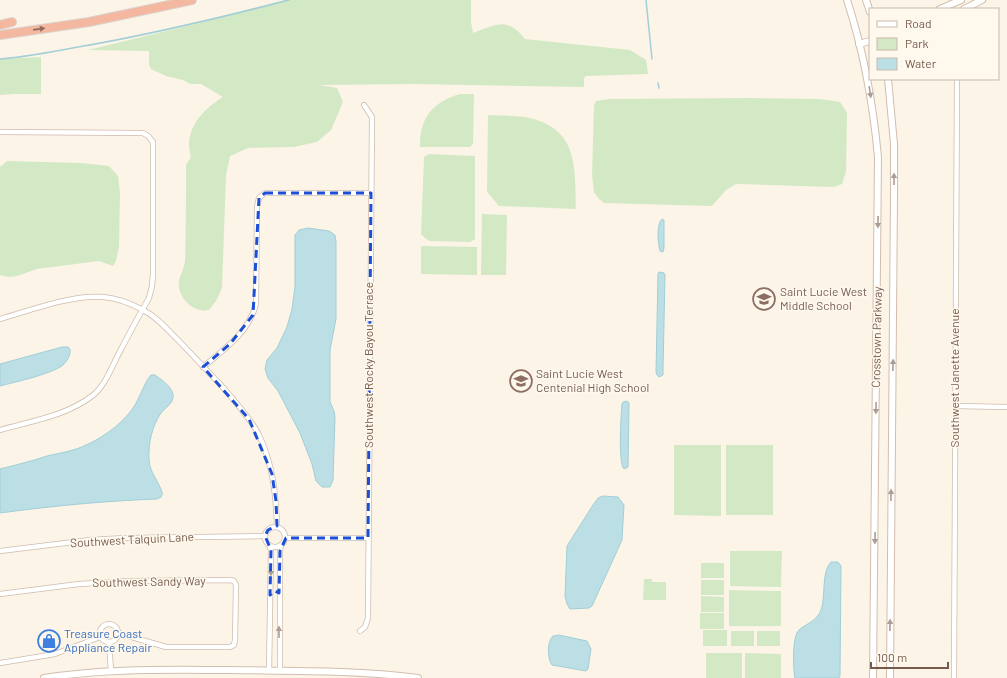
<svg xmlns="http://www.w3.org/2000/svg" width="1007" height="678" viewBox="0 0 1007 678" font-family="Barlow,sans-serif">
<rect width="100%" height="100%" fill="#fcf4e7"/>
<g fill="#d3e9c5">
<path d="M284,0h187v22l2,11c23,-8 34,-17 52,6l105,11 16,10 2,14 -62,2 -2,2v9l-170,-3 -95,1 18,3 6,14 -12,28 -14,12 -23,5 -46,1 -18,8 -4,19 -4,113 -6,13 -7,9c-13,3 -27,-8 -30,-22 -2,-9 5,-17 6,-27 1,-31 1,-64 1,-96l5,-8c-8,-27 11,-47 32,-60l-22,-13h-11l-7,-4 -17,-4 -15,-7 -2,-4v-14l-61,-1 115,-28z"/>
<polygon points="41,57 41,94 15,94 0,95 0,59"/>
<path d="M460,94h14l-1,50 -3,3h-50c-1,-28 12,-45 40,-53z"/>
<polygon points="748,98 820,99 840,102 847,113 846,172 842,184 834,187 736,184 726,190 712,206 604,203 598,198 594,192 592,176 594,105 596,101 610,99"/>
<path d="M488,115c12,1 25,0 37,2 53,10 50,48 51,92l-77,-3 -12,-14z"/>
<polygon points="429,154 475,156 475,239 470,242 430,241 426,239 421,234 424,157"/>
<polygon points="7,161 81,163 109,166 118,176 120,192 119,246 116,261 113,266 99,261 37,269 17,276 8,277 0,275 0,167"/>
<polygon points="482,214 507,215 506,275 481,275"/>
<polygon points="421,246 477,247 477,275 421,274"/>
<polygon points="674,445 721,445 721,516 674,515"/>
<rect x="726" y="445" width="47" height="70"/>
<polygon points="730,551 782,551 781,587 730,586"/>
<rect x="701" y="563" width="23" height="15"/>
<polygon points="644,579 652,579 652,582 666,582 666,600 643,600"/>
<rect x="701" y="580" width="23" height="15"/>
<polygon points="729,590 781,591 781,626 729,626"/>
<polygon points="701,596 724,597 724,612 701,612"/>
<rect x="700" y="613" width="24" height="16"/>
<rect x="703" y="630" width="24" height="16"/>
<rect x="731" y="631" width="23" height="15"/>
<rect x="757" y="631" width="23" height="15"/>
<rect x="706" y="653" width="36" height="25"/>
<polygon points="745,653 781,654 781,678 745,678"/>
</g>
<g fill="#bcdfe5" stroke="#a2ced7">
<path d="M662,219l2,1v28l-1,4 -3,-1c-2,-8 -4,-26 2,-32z"/>
<polygon points="308,228 329,231 335,235 336,242 336,319 330,350 330,402 334,411 335,417 333,480 330,487 322,487 316,481 312,464 300,433 278,391 268,378 265,369 267,360 277,348 287,327 292,309 295,287 295,235 299,230"/>
<polygon points="659,272 664,273 665,275 663,369 663,375 659,377 657,375 656,372 658,274"/>
<path d="M62,347h6l2,2c1,6 -3,12 -7,16 -11,9 -48,17 -63,21v-22z"/>
<path d="M151,375h4c7,5 20,14 18,23 -1,6 -8,10 -12,15 -9,13 -13,31 -12,47 1,13 9,20 13,32 1,3 0,2 -1,5l-4,2c-53,2 -105,7 -157,14v-44c16,-4 32,-8 47,-13 13,-3 27,-5 39,-11 16,-7 33,-19 44,-33 9,-10 13,-28 21,-37z"/>
<path d="M627,401l2,2 -1,64 -4,2c-6,-6 -3,-54 -2,-65l1,-2z"/>
<polygon points="603,496 618,497 624,505 622,540 592,606 589,608 570,609 567,604 565,596 567,546 593,505 598,498"/>
<path d="M831,562h7l3,4 -1,110 -1,2h-44c-2,-9 -3,-42 4,-48 8,-7 18,-9 22,-20 5,-13 0,-38 10,-48z"/>
<path d="M559,635l28,6 4,8 -3,20 -2,2 -34,-6c-5,-7 -5,-23 1,-29z"/>
</g>
<g fill="none" stroke-linecap="round" stroke-linejoin="round">
<g stroke="#a2ced7" stroke-width="1.5">
<polyline points="646,0 652,59"/>
<path d="M0,59c26,-2 52,-7 78,-12 71,-12 141,-29 211,-47"/>
<polyline points="658,83 659,88"/>
</g>
<g stroke="#cebcad" stroke-width="6">
<g id="street">
<path d="M0,132l143,1 5,3 5,6v132l-1,12 -3,12c-11,19 -21,38 -31,57 -7,14 -14,32 -26,41 -26,20 -61,25 -92,34"/>
<path d="M0,319c32,-9 70,-24 103,-22 13,1 29,7 40,13 14,7 24,19 34,29 15,15 28,30 42,44 14,16 29,32 39,50 15,30 18,62 19,94"/>
<path d="M203,367c22,-18 46,-35 53,-63l1,-97 2,-9 6,-5h106"/>
<polyline points="955,406 1007,407"/>
<circle cx="275" cy="537" r="10"/>
<polyline points="285,538 368,538"/>
<polyline points="269,545 271,550 269,671"/>
<polyline points="0,551 90,540 125,538 265,536"/>
<polyline points="0,594 79,584 128,581 230,580 234,581 236,585 235,640 234,645 230,647 166,647 118,633"/>
<circle cx="109" cy="633" r="9"/>
<polyline points="360,631 365,627 368,618 372,117 364,105"/>
<polyline points="109,642 111,671"/>
<polyline points="0,663 55,654 100,637"/>
<polyline points="280,671 280,551 281,545"/>
<polyline points="954,678 957,79"/>
</g>
</g>
<g stroke="#d2bead" stroke-width="8">
<g id="secondary">
<path d="M847,0c17,52 26,103 31,157l-5,521"/>
<polyline points="866,0 870,12"/>
<polyline points="940,9 961,0"/>
<polyline points="964,9 982,0"/>
<polyline points="859,44 870,41"/>
<polyline points="888,79 894,144 894,196 890,678"/>
<path d="M44,678c62,-10 124,-8 186,-8 63,1 126,0 188,8"/>
</g>
</g>
<g stroke="#dbd4d0" stroke-width="10">
<g id="highway">
<polyline points="0,25 12,22"/>
<polyline points="0,35 89,22 192,0"/>
</g>
</g>
<use href="#street" stroke="#fff" stroke-width="4.5"/>
<use href="#secondary" stroke="#fff" stroke-width="6"/>
<use href="#highway" stroke="#f4b7a0" stroke-width="8"/>
</g>
<defs><path id="oneway-solid" d="M-6-.8H1V-3.2L6.5 0L1 3.2V.8H-6Z"/></defs>
<use fill="#8e6d5d" href="#oneway-solid" transform="translate(39 29) rotate(-8)"/>
<g fill="#ac9d94">
<use href="#oneway-solid" transform="translate(870 92) rotate(81)"/>
<use href="#oneway-solid" transform="translate(894 179) rotate(-90)"/>
<use href="#oneway-solid" transform="translate(878 222) rotate(91)"/>
<use href="#oneway-solid" transform="translate(893 365) rotate(-89)"/>
<use href="#oneway-solid" transform="translate(876 408) rotate(91)"/>
<use href="#oneway-solid" transform="translate(891 495) rotate(-89)"/>
<use href="#oneway-solid" transform="translate(875 538) rotate(91)"/>
<use href="#oneway-solid" transform="translate(271 570) rotate(91)"/>
<use href="#oneway-solid" transform="translate(890 625) rotate(-89)"/>
<use href="#oneway-solid" transform="translate(279 632) rotate(-90)"/>
</g>
<path fill="none" stroke="#1d4ed8" stroke-width="3" stroke-dasharray="8 5" stroke-linejoin="round" d="M265,193h106l-3,345h-82l-6,13 -1,42 -4,-2 -5,4 1,-45 -6,-14 3,-6 9,-4 -1,-25 -4,-27 -23,-55 -46,-52 27,-23 23,-29 6,-117z"/>
<defs>
<g id="school-ring" transform="scale(1.15)"><circle r="9.5" fill="#fff8ed" stroke="#8d6e63" stroke-width="1.5"/><path d="M0-5L7-2L0 1L-7-2ZM-4 1L0 2.5L4 1V4Q0 6-4 4Z" fill="#8d6e63"/></g>
<g id="shop-ring" transform="scale(1.15)"><circle r="9.5" fill="#fff8ed" stroke="#3f7fe0" stroke-width="1.5"/><path d="M-5-2.5h2.3a2.7 3.5 0 0 1 5.4 0H5L5.5 6h-11ZM-1.5-2.5h3a1.5 2.3 0 0 0-3 0Z" fill="#3f7fe0"/></g>
</defs>
<g fill-rule="evenodd">
<use href="#school-ring" x="764" y="299"/>
<use href="#school-ring" x="521" y="381"/>
<use href="#shop-ring" x="49" y="641"/>
</g>
<g text-anchor="middle" stroke-width="3" stroke-linejoin="round" paint-order="stroke">
<g font-size="12" fill="#785e54" stroke="#fff8ed" text-anchor="start">
<text x="780" y="296">Saint Lucie West<tspan x="780" dy="14">Middle School</tspan></text>
<text x="536" y="378">Saint Lucie West<tspan x="536" dy="14">Centenial High School</tspan></text>
</g>
<g font-size="12" fill="#755b4c" stroke="#fff8ed">
<text transform="translate(877 337) rotate(-89)" y="4">Crosstown Parkway</text>
<text transform="translate(369 365) rotate(-90)" y="4">Southwest Rocky Bayou Terrace</text>
<text transform="translate(955 378) rotate(-90)" y="4">Southwest Janette Avenue</text>
<text transform="translate(132 540) rotate(-3)" y="4">Southwest Talquin Lane</text>
<text transform="translate(149 582) rotate(-1)" y="4">Southwest Sandy Way</text>
</g>
<g font-size="12" fill="#366cbe" stroke="#fff8ed" text-anchor="start">
<text x="64" y="638">Treasure Coast<tspan x="64" dy="14">Appliance Repair</tspan></text>
</g>
</g>
<rect x="869" y="8" width="130" height="72" fill="#fff8ed" stroke="#c8b9ad"/>
<rect x="877" y="21" width="20" height="6" fill="#ffffff" stroke="#c8b9ad"/>
<text x="905" y="28" font-size="12" fill="#755b4c">Road</text>
<rect x="877" y="38" width="20" height="12" fill="#d3e9c5" stroke="#c8b9ad"/>
<text x="905" y="48" font-size="12" fill="#755b4c">Park</text>
<rect x="877" y="58" width="20" height="12" fill="#bcdfe5" stroke="#c8b9ad"/>
<text x="905" y="68" font-size="12" fill="#755b4c">Water</text>
<path d="M871 662v6h77v-6" fill="none" stroke="#755b4c" stroke-width="2"/>
<text x="877" y="662" font-size="12" fill="#755b4c" stroke="#fff8ed" stroke-width="3" paint-order="stroke">100 m</text>
</svg>
